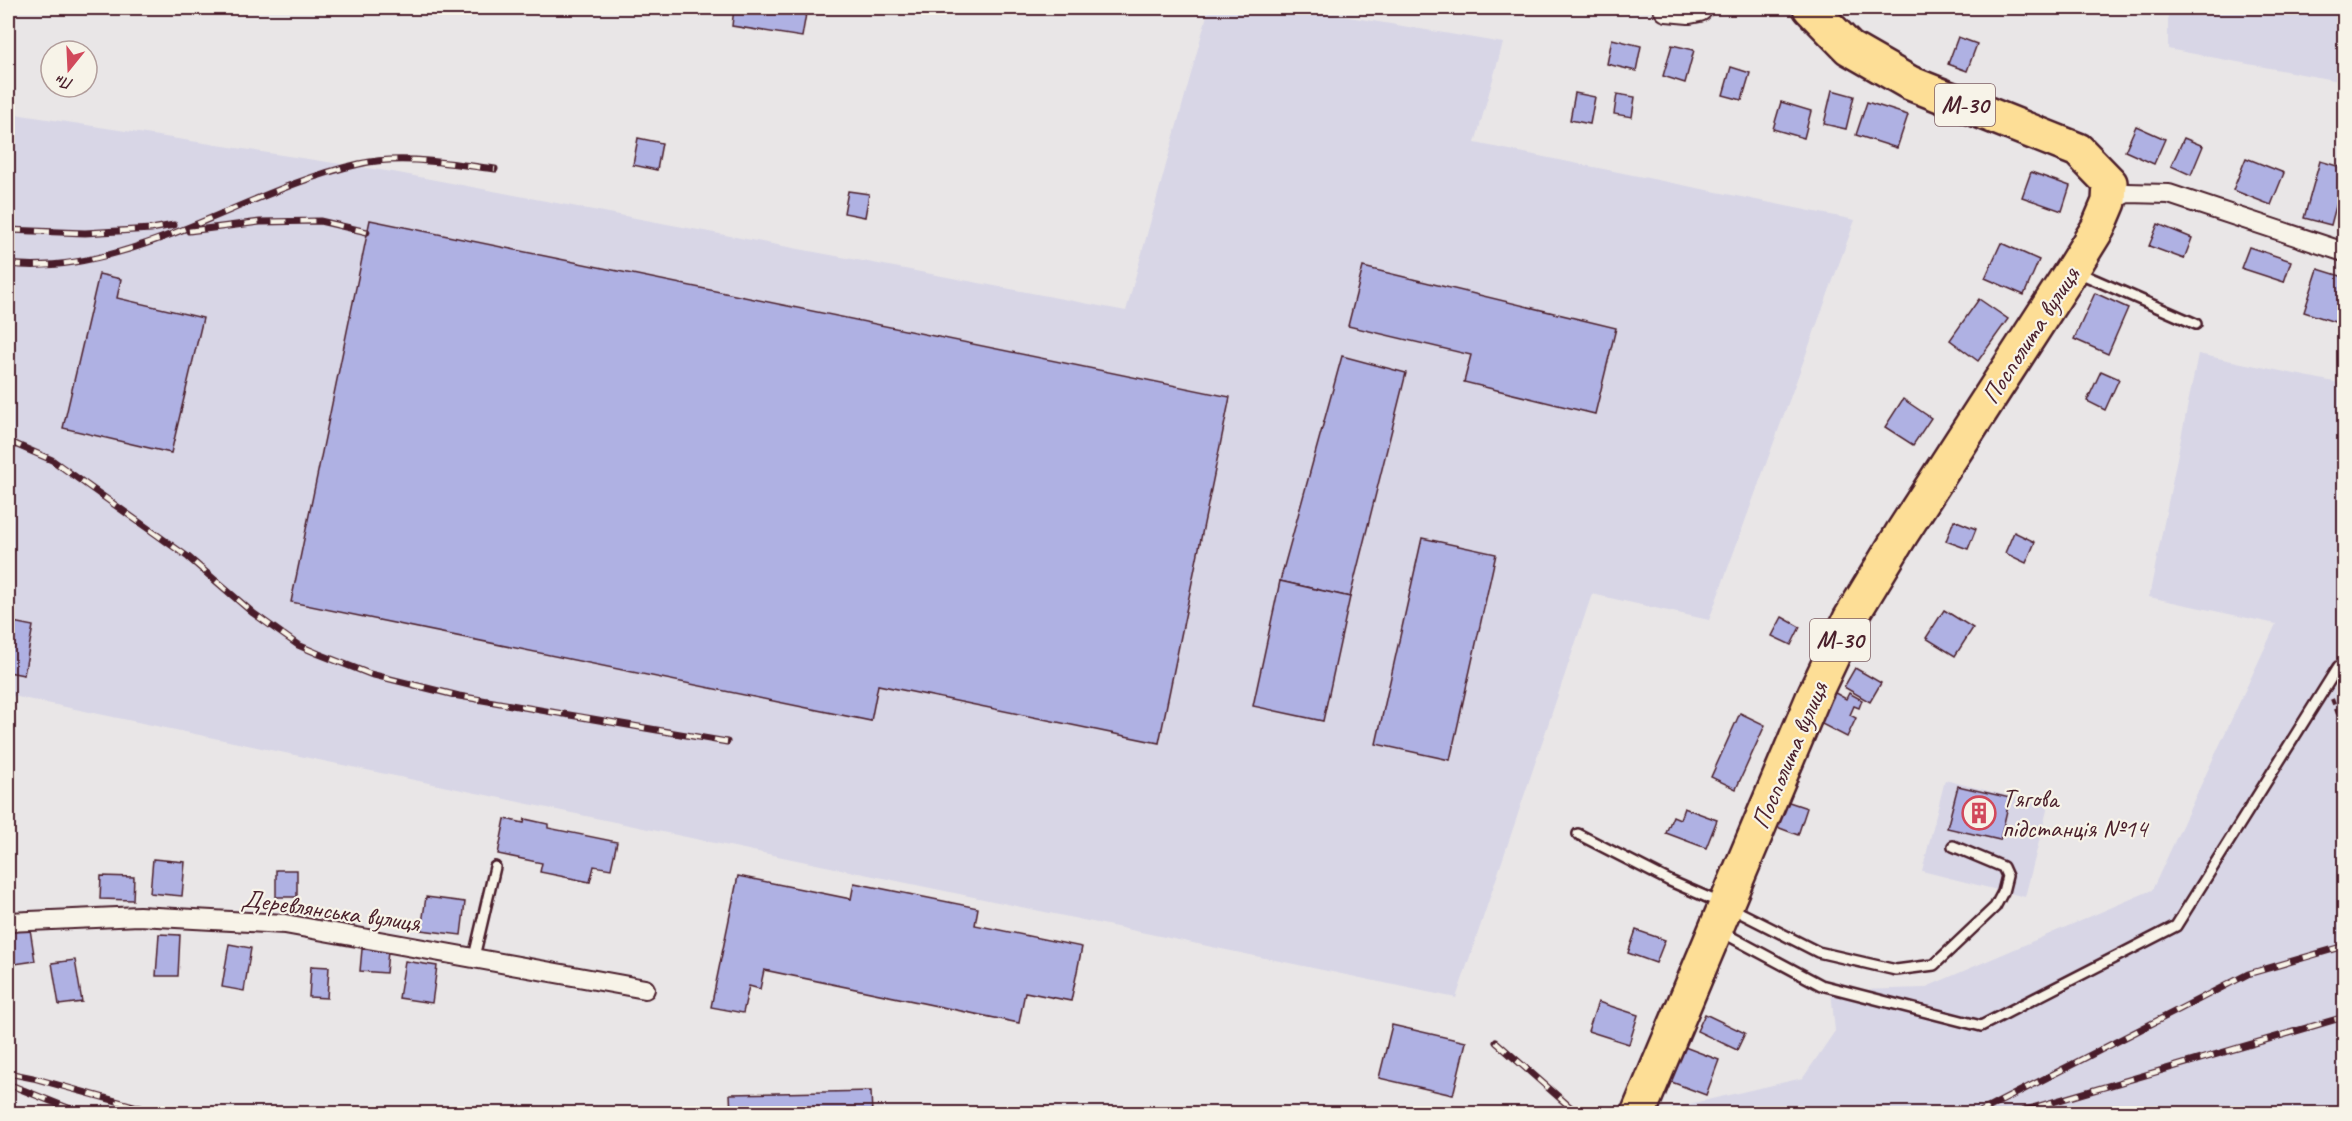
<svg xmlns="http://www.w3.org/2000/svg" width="2352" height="1121" viewBox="0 0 2352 1121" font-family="Caveat,sans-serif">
<rect width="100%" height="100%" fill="#e9e6e7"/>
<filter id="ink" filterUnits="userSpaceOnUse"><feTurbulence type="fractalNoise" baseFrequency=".0167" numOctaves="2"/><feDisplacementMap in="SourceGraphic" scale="12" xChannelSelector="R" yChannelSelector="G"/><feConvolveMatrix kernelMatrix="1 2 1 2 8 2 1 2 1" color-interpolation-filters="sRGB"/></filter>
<g filter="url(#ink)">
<g fill="#d8d6e6">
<polygon points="1209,8 1296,8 1503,43 1475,143 1855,220 1709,620 1592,594 1456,998 8,695 8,113 393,172 1126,311"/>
<polygon points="2168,8 2344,8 2344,82 2168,49"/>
<polygon points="2198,354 2344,384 2344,1113 1669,1114 1672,1108 1803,1078 1835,1031 1831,991 1924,988 2152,890 2276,624 2149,597"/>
<polygon points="1945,780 2048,806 2025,897 1922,871"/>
</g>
<g fill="#afb1e3" stroke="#4a1f2b" stroke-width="1.5">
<polygon points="734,8 807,8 802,37 732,26"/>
<polygon points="2113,8 2140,8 2140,13 2112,11"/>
<polygon points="1958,37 1977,44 1967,71 1948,64"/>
<polygon points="1612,39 1641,46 1636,71 1607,64"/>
<polygon points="1672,45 1694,50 1685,83 1663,76"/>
<polygon points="1731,67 1750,73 1742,100 1723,95"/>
<polygon points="1832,90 1854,96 1846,129 1824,124"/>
<polygon points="1575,93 1595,97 1590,124 1570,120"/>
<polygon points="1617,94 1635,97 1632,117 1614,114"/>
<polygon points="1781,102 1811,111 1804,138 1773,129"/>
<polygon points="1867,102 1908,115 1897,148 1856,135"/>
<polygon points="2136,126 2165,139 2154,164 2125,151"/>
<polygon points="638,138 662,143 657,170 633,165"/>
<polygon points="2184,138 2203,146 2191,175 2171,166"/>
<polygon points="2246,158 2284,173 2271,205 2233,190"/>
<polygon points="2320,161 2344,168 2344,176 2331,225 2304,218"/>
<polygon points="2031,172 2070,186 2062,211 2022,197"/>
<polygon points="848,191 869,194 865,217 844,213"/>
<polygon points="370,220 1230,397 1159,743 878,685 871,721 291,602"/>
<polygon points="2158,224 2192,238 2184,259 2149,246"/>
<polygon points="2001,243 2039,260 2024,295 1985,278"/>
<polygon points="2249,247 2291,261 2284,282 2241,268"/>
<polygon points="1363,267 1616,328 1595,414 1464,382 1471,355 1348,326"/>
<polygon points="2318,269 2344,277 2344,325 2304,312"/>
<polygon points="99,274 121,279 117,298 203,318 171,453 63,428"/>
<polygon points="2095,293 2128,308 2108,354 2074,339"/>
<polygon points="1979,299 2008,319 1978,361 1950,340"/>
<polygon points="1342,356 1406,373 1350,597 1280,581"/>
<polygon points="2101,371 2119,379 2105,410 2087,401"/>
<polygon points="1903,399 1931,418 1913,445 1885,427"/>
<polygon points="1954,520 1976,529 1968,549 1946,541"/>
<polygon points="2014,532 2035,542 2026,563 2005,553"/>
<polygon points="1422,538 1496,554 1450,760 1376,744"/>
<polygon points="1280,581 1350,597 1323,721 1253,706"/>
<polygon points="1944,610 1973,628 1955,656 1926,638"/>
<polygon points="1782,617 1800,627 1791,645 1772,636"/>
<polygon points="8,621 33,626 24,675 8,672"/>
<polygon points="1855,668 1881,683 1870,702 1844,687"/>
<polygon points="1828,689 1846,699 1849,693 1862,700 1859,708 1854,706 1850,715 1856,718 1847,737 1812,719"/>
<polygon points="1740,713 1765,725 1736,789 1711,777"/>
<polygon points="1958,786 2010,798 2000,840 1947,828"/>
<polygon points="1786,801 1807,808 1798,835 1777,827"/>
<polygon points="1684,808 1717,820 1706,848 1666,833 1673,816 1680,819"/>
<polygon points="505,819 524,823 525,819 548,824 548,828 617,842 611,869 594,866 590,882 540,872 542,863 498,854"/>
<polygon points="153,859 185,862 182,896 150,893"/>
<rect x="276" y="870" width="21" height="27"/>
<polygon points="101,876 134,877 133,900 100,899"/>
<polygon points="738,876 851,899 854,883 978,908 975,925 1082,947 1071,1001 1025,992 1019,1023 764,970 760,989 749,986 743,1013 711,1007"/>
<polygon points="426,897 465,902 461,935 421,930"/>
<polygon points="30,929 35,961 8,965 8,933"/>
<polygon points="1636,930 1665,940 1656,963 1628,953"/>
<polygon points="159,934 180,935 178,976 156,976"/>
<polygon points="229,944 251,948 244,991 222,987"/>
<polygon points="362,949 388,951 386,973 360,971"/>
<polygon points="75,960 82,1002 59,1005 52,963"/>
<polygon points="405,961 437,966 432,1003 399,998"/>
<polygon points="311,966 329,967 327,998 309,997"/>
<polygon points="1598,1002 1638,1015 1629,1044 1588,1031"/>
<polygon points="1705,1014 1745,1033 1737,1050 1697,1031"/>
<polygon points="1392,1025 1466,1042 1453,1095 1379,1078"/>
<polygon points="1682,1046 1719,1060 1706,1095 1669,1081"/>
<polygon points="871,1091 872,1114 731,1114 730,1094"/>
</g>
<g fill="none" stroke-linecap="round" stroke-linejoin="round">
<g stroke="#4a1f2b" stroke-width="14">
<g id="lane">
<polyline points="2077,272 2196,324"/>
<polyline points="1578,834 1670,881 1725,905 1818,952 1896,970 1934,965 1995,907 2003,892 2007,876 2003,867 1953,846"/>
<polyline points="1720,931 1821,985 1981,1026 2176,926 2338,667 2344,669"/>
<polyline points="474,957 495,867"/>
</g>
</g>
<g stroke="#4a1f2b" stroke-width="22">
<g id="street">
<polyline points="2109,202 2127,193 2169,194 2344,252"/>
<polyline points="8,922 139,916 285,924 645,989"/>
</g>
</g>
<g stroke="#4a1f2b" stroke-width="30">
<polyline id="secondary" points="1667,8 1689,10 1699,8"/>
</g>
<g stroke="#4a1f2b" stroke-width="38">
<polyline id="highway" points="1638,1114 1815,693 1850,619 1902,533 2072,270 2098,228 2109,202 2110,183 2078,150 1910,83 1849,48 1810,8"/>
</g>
<g stroke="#4a1f2b" stroke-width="4" stroke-dasharray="6 4.5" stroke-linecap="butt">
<polyline points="2332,699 2344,729"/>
<polyline points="2344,779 2343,789 2344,826"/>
</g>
<use href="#lane" stroke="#f7f3e8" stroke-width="9"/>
<use href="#street" stroke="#f7f3e8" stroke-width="18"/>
<use href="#secondary" stroke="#f7f3e8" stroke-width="26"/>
<use href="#highway" stroke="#fdde96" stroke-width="33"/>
<g stroke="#4a1f2b" stroke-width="7">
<g id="rail">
<polyline points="8,230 85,233 151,229 174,225"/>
<polyline points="189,231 260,222 320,221 367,232"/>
<path d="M8,264c118,14 238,-75 351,-100 44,-10 92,0 136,5"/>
<polyline points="8,441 52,460 188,557 253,613 298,645 319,654 370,674 459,696 727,742"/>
<polyline points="1496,1042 1578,1114"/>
<polyline points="8,1073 33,1078 163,1114"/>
<polyline points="8,1084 83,1114"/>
<polyline points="1976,1114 2248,974 2344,946"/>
<polyline points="2012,1114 2344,1017"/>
</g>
</g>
<use href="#rail" stroke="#f7f3e8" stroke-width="4.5" stroke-dasharray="14" stroke-linecap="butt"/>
</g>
</g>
<defs>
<g id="building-ring" transform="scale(1.725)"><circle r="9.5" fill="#f7f3e8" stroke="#d1495b" stroke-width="1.5"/><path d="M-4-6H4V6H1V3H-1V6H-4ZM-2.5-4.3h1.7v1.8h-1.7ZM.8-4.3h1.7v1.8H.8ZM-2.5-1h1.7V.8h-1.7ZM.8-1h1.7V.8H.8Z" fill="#d1495b"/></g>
</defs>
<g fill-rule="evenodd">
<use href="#building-ring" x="1979" y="813"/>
</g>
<g text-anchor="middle" stroke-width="4.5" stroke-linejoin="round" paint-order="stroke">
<g fill="#f7f3e8" stroke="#7e5f64" stroke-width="1.5">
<rect x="1935" y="84" width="60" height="42" rx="4.5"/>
<rect x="1810" y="619" width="60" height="42" rx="4.5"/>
</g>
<g font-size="24" font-weight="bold" fill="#4a1f2b">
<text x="1965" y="113">М-30</text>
<text x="1840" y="648">М-30</text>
</g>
<g font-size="26" fill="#4a1f2b" stroke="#f7f3e8">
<text transform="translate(2030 335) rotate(-57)" y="9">Посполита вулиця</text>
<text transform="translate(1789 755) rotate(-67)" y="9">Посполита вулиця</text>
<text transform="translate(331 910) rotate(8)" y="9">Деревлянська вулиця</text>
</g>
<g font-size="26" fill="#4a1f2b" stroke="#f7f3e8" text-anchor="start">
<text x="2002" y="807">Тягова<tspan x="2002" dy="30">пiдстанцiя №14</tspan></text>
</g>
</g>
<rect width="2352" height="1121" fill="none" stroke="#f7f3e8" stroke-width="30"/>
<rect x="15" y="15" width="2322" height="1091" fill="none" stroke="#4a1f2b" stroke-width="2" filter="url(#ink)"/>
<g transform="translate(69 69) rotate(198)"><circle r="28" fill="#f7f3e8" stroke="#b29e9c" stroke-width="1.5"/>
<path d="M0-4.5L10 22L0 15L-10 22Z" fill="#d1495b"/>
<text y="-9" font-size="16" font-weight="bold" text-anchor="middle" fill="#4a1f2b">Пн</text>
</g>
</svg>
